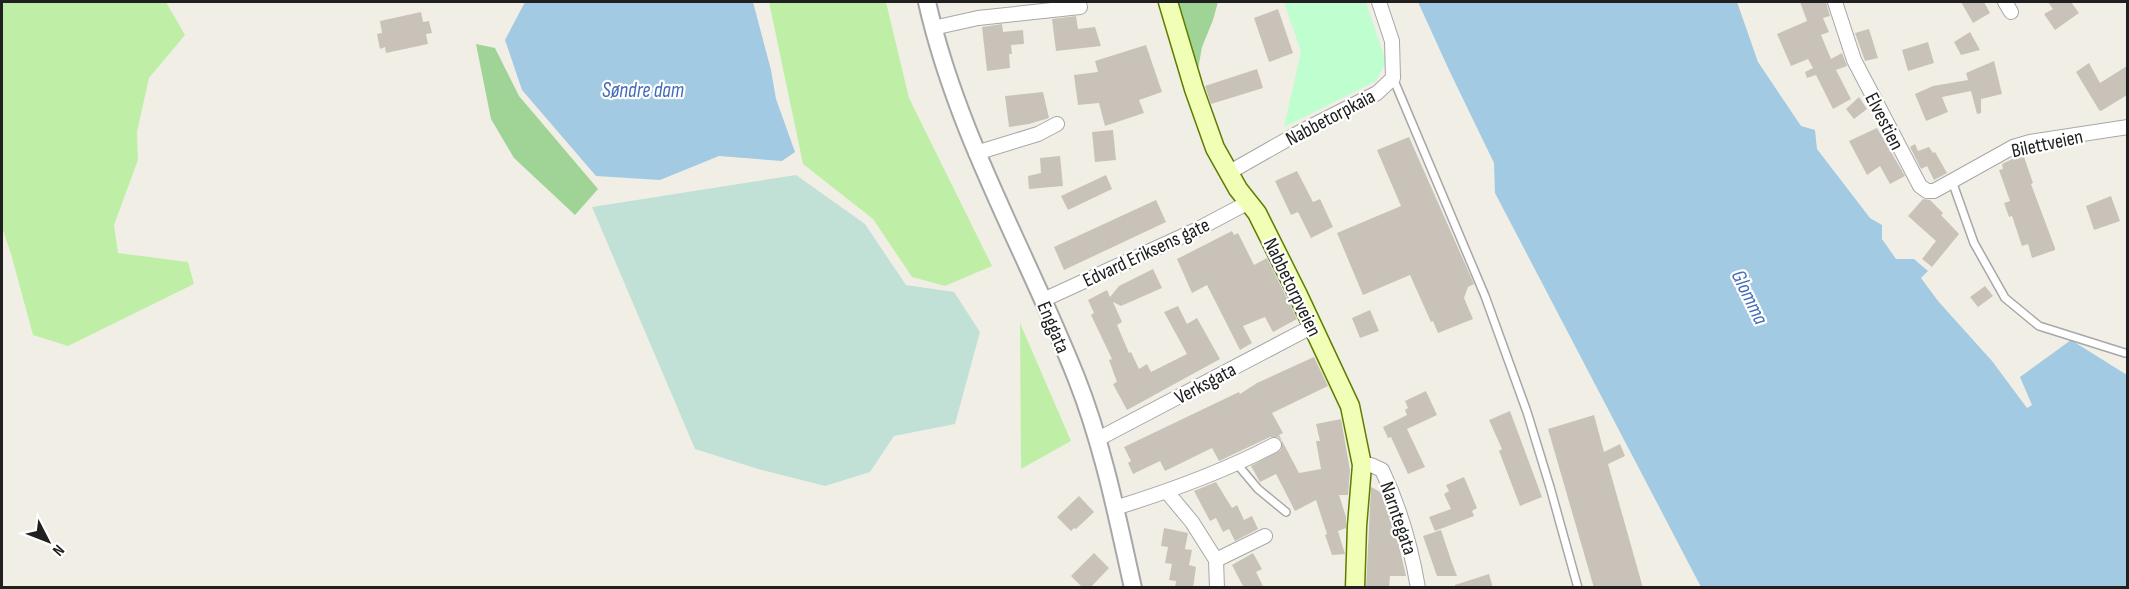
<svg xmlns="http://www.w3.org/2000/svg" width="2129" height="589" viewBox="0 0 2129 589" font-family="'Sofia Sans Condensed',sans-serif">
<rect width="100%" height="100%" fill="#f1efe5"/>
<g fill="#bfefa7">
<polygon points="2,2 166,2 185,35 149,78 137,132 138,160 114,225 118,253 188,262 194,284 68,346 33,335 11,254 2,227"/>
<polygon points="769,2 886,2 909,98 992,266 945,286 912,277 873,219 803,164"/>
<polygon points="1020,323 1071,441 1021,469"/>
</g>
<g fill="#9fd496">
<polygon points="1175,2 1218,2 1213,20 1202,47 1197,75"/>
<polygon points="476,44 495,48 519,96 598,189 575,215 514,158 491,119"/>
</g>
<polygon fill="#c1e1d7" points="796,175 865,224 906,285 954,292 980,332 955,424 894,436 870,472 825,486 758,469 695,449 592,207"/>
<polygon fill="#bffece" points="1284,2 1366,2 1386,62 1376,81 1284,127 1301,52"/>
<g fill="#a2cae2">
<polygon points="525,2 753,2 771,70 776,99 795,152 782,161 719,156 660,180 596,176 522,90 505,40"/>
<polygon points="1418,2 1737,2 1758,62 1801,126 1815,130 1817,149 1870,218 1882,225 1882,239 1896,259 1914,259 1928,271 1921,278 1938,301 1992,361 2027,408 2032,405 2020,377 2071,340 2127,375 2127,587 1701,587 1495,193 1494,163 1449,70"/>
</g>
<g fill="#c9c2b8">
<polygon points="1800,2 1826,2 1830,16 1823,18 1829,32 1821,35 1831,59 1842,53 1847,66 1836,70 1851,99 1833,109 1816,75 1807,78 1805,72 1813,68 1808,59 1791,66 1777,34 1807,21"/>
<polygon points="1961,2 1984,2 1990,13 1973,23"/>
<polygon points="2048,2 2071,2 2079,13 2055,30 2044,14 2053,9"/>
<polygon points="1278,9 1293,53 1269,62 1254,18"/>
<polygon points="421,12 423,22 429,21 432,33 426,34 428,44 386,53 385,47 380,49 377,34 382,33 380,21"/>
<polygon points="1076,16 1078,29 1095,27 1101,46 1056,51 1052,19"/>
<polygon points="1002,24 1003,32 1023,30 1024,44 1011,45 1012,54 1009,54 1010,68 987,71 982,27"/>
<polygon points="1869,29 1878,58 1865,61 1855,33"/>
<polygon points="1970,32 1980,50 1961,55 1954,42"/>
<polygon points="1928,42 1934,63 1908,71 1902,50"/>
<polygon points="1146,45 1162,92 1139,100 1144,113 1105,126 1099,103 1078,105 1074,75 1098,72 1095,61"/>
<polygon points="1994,61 2002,94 1981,99 1981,113 1977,114 1971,91 1942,97 1948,112 1926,121 1915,94 1933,86 1968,80 1966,73"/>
<polygon points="2089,63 2100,83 2127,66 2127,95 2101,111 2099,110 2076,72"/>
<polygon points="1257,69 1263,88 1211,104 1205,86"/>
<polygon points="1043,92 1049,118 1029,124 1009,127 1005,96"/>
<polygon points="1859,97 1867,109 1854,119 1846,109"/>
<polygon points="1877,128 1905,176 1890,184 1880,166 1867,175 1849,141"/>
<polygon points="1113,130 1116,160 1095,162 1092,132"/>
<polygon points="1409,137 1474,284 1468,287 1464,298 1473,319 1438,333 1433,321 1431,322 1410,275 1363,295 1337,233 1401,206 1377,150"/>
<polygon points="1915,144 1918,151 1929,147 1933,153 1935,152 1947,173 1934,180 1927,166 1921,169 1910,147"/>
<polygon points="2023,154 2033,183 2031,184 2055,248 2055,250 2032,258 2028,244 2022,246 2012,216 2009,217 2004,203 2010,201 1999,170 2003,169 2002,164"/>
<polygon points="1060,156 1063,186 1029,189 1028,176 1041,173 1040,158"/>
<polygon points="1297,171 1313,202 1320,199 1333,227 1311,238 1298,212 1291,215 1275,181"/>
<polygon points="1106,175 1112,189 1068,210 1061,196"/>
<polygon points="2111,196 2120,221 2094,230 2086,206"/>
<polygon points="1923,199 1930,200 1943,213 1941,215 1959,234 1932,267 1922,259 1936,241 1908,216"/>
<polygon points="1156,200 1166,222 1064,270 1054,247"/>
<polygon points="1232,231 1234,235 1238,233 1254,265 1267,258 1297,319 1273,332 1265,317 1243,326 1252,343 1240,350 1207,285 1192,293 1177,259"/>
<polygon points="1153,269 1162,288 1121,306 1113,302 1122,322 1117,325 1129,353 1131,352 1139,369 1147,364 1151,372 1187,354 1164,312 1178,306 1187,324 1197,318 1220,359 1127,410 1113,384 1117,382 1109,360 1112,359 1091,315 1094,313 1088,300 1107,290 1110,297 1119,286"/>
<polygon points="1985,286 1993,296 1978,307 1970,297"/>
<polygon points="1370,310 1379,331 1360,338 1352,318"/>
<polygon points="1314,357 1328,386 1272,413 1283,433 1279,435 1299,473 1321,469 1316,441 1320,441 1316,424 1341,419 1350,470 1348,495 1339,495 1346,517 1346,528 1338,531 1345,554 1332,555 1325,535 1327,534 1316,500 1295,511 1276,474 1260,482 1251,466 1281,450 1282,441 1278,437 1270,437 1219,461 1212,448 1165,471 1160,461 1133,474 1128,463 1131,461 1124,447 1239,392 1240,394 1257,383"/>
<polygon points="1426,391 1437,415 1407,429 1425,467 1408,474 1391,437 1388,438 1383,427 1407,415 1405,410 1408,408 1405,401"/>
<polygon points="1510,411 1542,497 1520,506 1499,451 1502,449 1489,420"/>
<polygon points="1594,415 1604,452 1620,444 1625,456 1608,464 1643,588 1594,588 1548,429"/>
<polygon points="1464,477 1477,508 1472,511 1474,516 1435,531 1429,517 1451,509 1444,494 1449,491 1446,485"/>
<polygon points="1216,482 1232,508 1237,505 1244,520 1252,516 1258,529 1235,541 1229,529 1223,532 1216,518 1210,521 1194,491"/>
<polygon points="1371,487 1382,493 1386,502 1396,533 1406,576 1390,576 1389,588 1366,588"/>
<polygon points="1079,496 1094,512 1076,529 1074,528 1071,531 1057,517"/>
<polygon points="1164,528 1188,533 1185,549 1192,550 1189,565 1196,567 1193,588 1175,588 1176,581 1169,580 1172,564 1165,563 1168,547 1161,546"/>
<polygon points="1441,530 1452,563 1457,576 1437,576 1423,536"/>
<polygon points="1094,553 1109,568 1090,588 1083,588 1071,576"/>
<polygon points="1253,553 1262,569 1256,572 1264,588 1244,588 1232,565"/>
<polygon points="1489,574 1493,588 1455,588 1455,585"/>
</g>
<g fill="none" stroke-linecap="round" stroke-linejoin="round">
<g stroke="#a7a7a7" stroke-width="10">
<g id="service">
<polyline points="1393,78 1485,296 1527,412 1550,487 1578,588"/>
<polyline points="1952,181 1974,243 2005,298 2039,326 2125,353"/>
<polyline points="1237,464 1258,489 1286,512"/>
</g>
</g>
<g stroke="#a7a7a7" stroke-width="16">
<g id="minor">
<polyline points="1835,2 1854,60 1920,186 1927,191 1934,191 2013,147 2030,142 2128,127"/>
<polyline points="2005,2 2011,12"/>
<polyline points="933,28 978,18 1080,7"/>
<polyline points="976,153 1038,134 1057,124"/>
<polyline points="1228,173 1302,131 1377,93 1393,78 1392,41 1379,2"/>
<polyline points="1043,300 1198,229 1249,202"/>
<polyline points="1098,439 1313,326"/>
<path d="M1362,465h9l11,5c18,38 29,76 36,118"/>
<polyline points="1167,492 1192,522 1216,560 1217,588"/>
<path d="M1115,508c55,-17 108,-36 159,-63"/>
<polyline points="1216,560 1265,536"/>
</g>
</g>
<g stroke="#a7a7a7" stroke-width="20">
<path id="tertiary" d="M927,2c30,133 99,249 149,375 27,68 41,139 57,211"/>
</g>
<g stroke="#5c7d00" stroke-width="21">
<polyline id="secondary" points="1168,2 1194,89 1215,148 1238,189 1257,213 1298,295 1350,406 1362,465 1357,526 1355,588"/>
</g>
<use href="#service" stroke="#fff" stroke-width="7"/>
<use href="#minor" stroke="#fff" stroke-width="14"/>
<use href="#tertiary" stroke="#fff" stroke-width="16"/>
<use href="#secondary" stroke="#f0ffb5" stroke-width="18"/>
</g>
<g text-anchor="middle" stroke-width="4.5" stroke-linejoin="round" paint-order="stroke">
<g font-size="20" fill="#202020" stroke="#fff">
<text transform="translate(1330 117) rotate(-28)" y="7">Nabbetorpkaia</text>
<text transform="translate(1885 121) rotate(63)" y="7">Elvestien</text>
<text transform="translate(2047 143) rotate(-12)" y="7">Bilettveien</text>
<text transform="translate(1146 252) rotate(-25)" y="7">Edvard Eriksens gate</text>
<text transform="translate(1293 287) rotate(64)" y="7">Nabbetorpveien</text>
<text transform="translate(1054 327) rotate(67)" y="7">Enggata</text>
<text transform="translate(1205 383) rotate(-28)" y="7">Verksgata</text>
<text transform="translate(1399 518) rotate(71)" y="7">Narntegata</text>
</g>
<g font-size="21" font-style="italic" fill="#436cb8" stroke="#fff">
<text x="643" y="97">Søndre dam</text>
<text transform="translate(1750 297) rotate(64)" y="7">Glomma</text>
</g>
</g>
<rect width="2129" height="589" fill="none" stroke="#202020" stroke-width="6"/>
<g transform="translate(48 541) rotate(132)" stroke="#ffffff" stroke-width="4.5" paint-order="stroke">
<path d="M0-4.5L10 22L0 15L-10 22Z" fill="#202020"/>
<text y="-9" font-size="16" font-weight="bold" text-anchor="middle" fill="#202020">N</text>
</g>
</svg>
